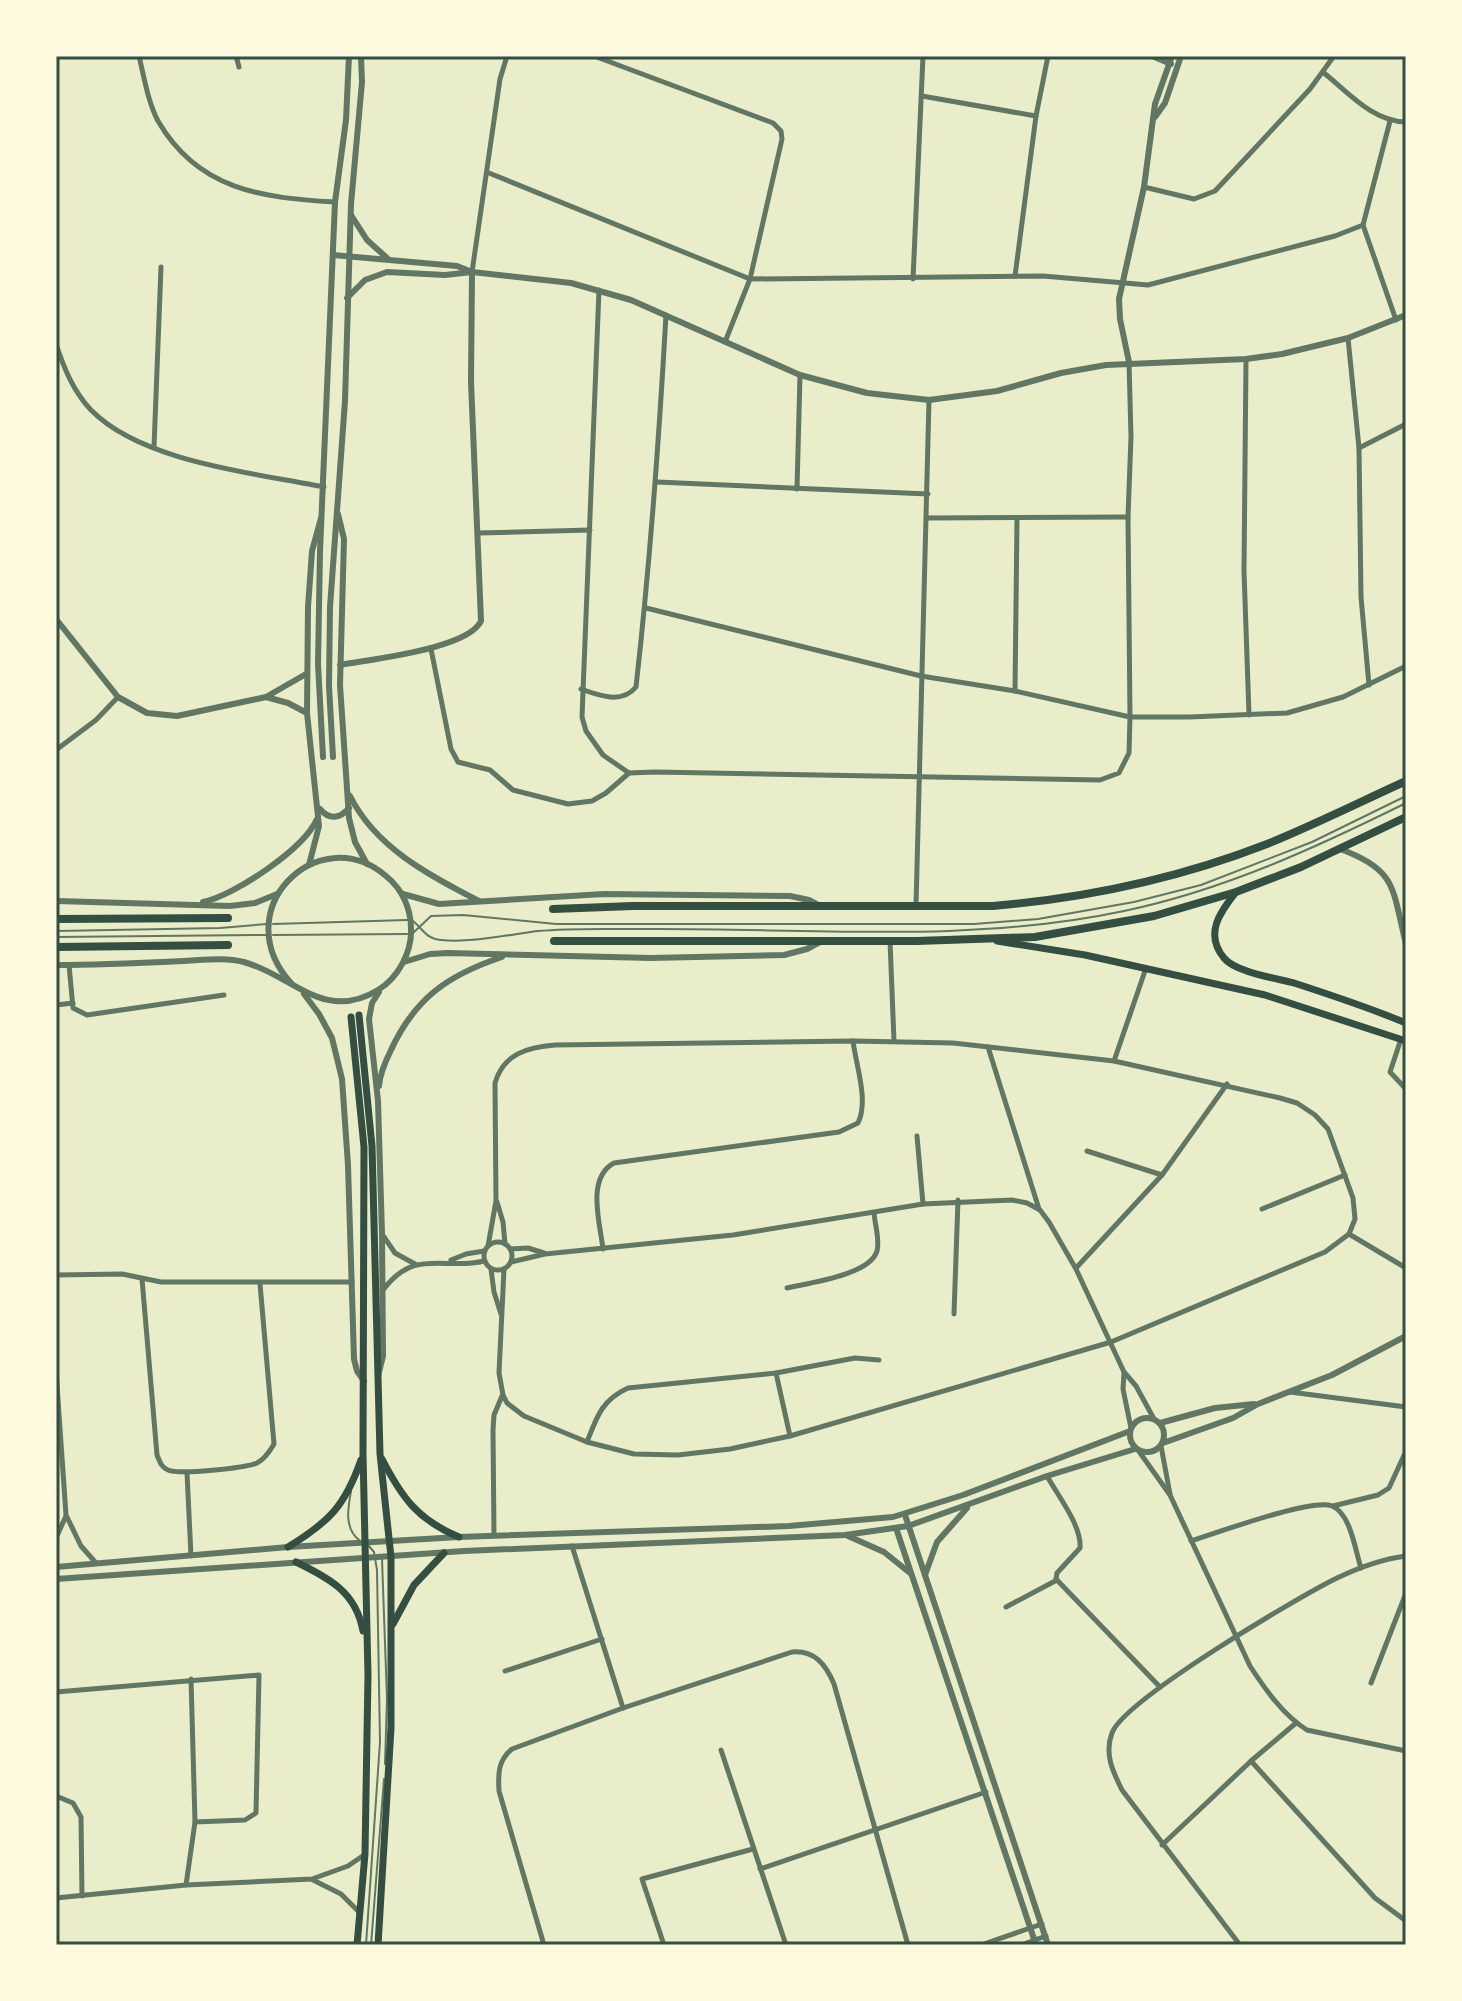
<svg xmlns="http://www.w3.org/2000/svg" width="1462" height="2001" viewBox="0 0 1462 2001" font-family="'DM Sans',sans-serif">
<rect width="100%" height="100%" fill="#e9edc9"/>
<g fill="none" stroke-linecap="round" stroke-linejoin="round">
<g stroke="#617663" stroke-width="2">
<path d="M413,921c10,8 13,18 28,19 31,3 65,-5 97,-9 32,-3 64,-2 96,-2 162,-2 331,16 490,-18 100,-21 191,-63 282,-108"/>
<polyline points="273,924 407,920"/>
<polyline points="56,931 220,928 267,924"/>
<polyline points="413,933 431,916 463,915 556,924 974,924 1038,919 1134,902 1201,885 1312,842 1406,796"/>
<polyline points="273,935 407,934"/>
<polyline points="56,937 267,935"/>
<path d="M351,1491c-3,17 -7,37 8,49"/>
<polyline points="382,1559 387,1699 385,1764"/>
<polyline points="366,1945 380,1742 377,1570 374,1552 368,1545"/>
<polyline points="371,1945 384,1779"/>
</g>
<g stroke="#617663" stroke-width="5">
<path d="M139,56c5,21 9,46 19,65 40,69 104,77 177,81"/>
<polyline points="236,56 239,67"/>
<polyline points="594,56 773,123 781,131 782,139 750,279 725,342"/>
<path d="M1324,73c25,20 48,48 82,49"/>
<polyline points="922,96 1036,116"/>
<polyline points="489,173 750,279 1043,276 1148,285 1335,236 1363,225 1390,121"/>
<polyline points="1144,187 1194,199 1215,191 1310,89 1334,56"/>
<polyline points="1363,225 1396,320"/>
<polyline points="472,272 500,79 507,56"/>
<polyline points="1015,276 1036,116 1048,56"/>
<polyline points="913,279 923,56"/>
<polyline points="599,290 582,717 586,731 603,755 629,773 655,772 1100,780 1119,773 1129,753 1130,717 1128,517 1131,437 1129,362"/>
<polyline points="1348,338 1359,448 1361,597 1369,685"/>
<path d="M56,344c8,24 17,47 35,66 51,52 163,63 233,77"/>
<polyline points="1246,359 1244,571 1249,715"/>
<polyline points="154,447 161,267"/>
<polyline points="1359,448 1406,424"/>
<polyline points="657,482 928,494"/>
<polyline points="797,489 800,375"/>
<polyline points="928,518 1128,517"/>
<polyline points="479,533 590,530"/>
<polyline points="646,608 921,676 1015,691 1130,717 1190,717 1287,713 1343,697 1406,666"/>
<polyline points="431,649 451,749 458,762 490,770 513,790 568,804 592,801 606,793 629,773"/>
<path d="M581,689c19,7 41,15 55,-2 14,-124 23,-247 30,-372"/>
<polyline points="1015,691 1017,519"/>
<polyline points="56,750 96,720 118,697"/>
<polyline points="916,906 929,400"/>
<polyline points="890,941 894,1041"/>
<polyline points="69,965 73,1008 87,1015 224,995"/>
<polyline points="56,1005 73,1003"/>
<polyline points="1401,1039 1390,1072 1406,1089"/>
<polyline points="988,1047 1039,1209"/>
<polyline points="1114,1061 1146,968"/>
<polyline points="917,1136 923,1204"/>
<polyline points="1087,1151 1162,1175"/>
<polyline points="497,1202 503,1222 505,1244"/>
<polyline points="1262,1209 1345,1175"/>
<polyline points="382,1234 395,1253 415,1264"/>
<polyline points="1349,1234 1406,1268"/>
<circle cx="498" cy="1256" r="14"/>
<path d="M488,1246l8,-45 -1,-118c8,-29 33,-36 60,-38l298,-4 100,2 161,18 166,37 17,5 18,12 13,14 25,69 2,21 -6,15 -24,18 -214,90 -321,94 -60,13 -52,6 -44,-1 -47,-12 -63,-26 -17,-13 -4,-8 -4,-22 5,-104"/>
<polyline points="510,1249 528,1248 544,1253"/>
<path d="M603,1249c-3,-26 -17,-71 11,-86l225,-31 19,-9c11,-23 -2,-57 -5,-82"/>
<polyline points="451,1260 466,1254 484,1251"/>
<polyline points="511,1262 545,1254 733,1235 923,1204 1012,1200 1027,1203 1040,1210 1049,1222 1076,1269 1124,1372 1136,1386 1154,1419"/>
<polyline points="1076,1268 1162,1175 1227,1084"/>
<polyline points="491,1269 494,1292 501,1314"/>
<polyline points="56,1275 122,1274 161,1282 352,1282"/>
<path d="M142,1279l15,176c3,7 4,12 11,15 12,5 77,-2 89,-7 8,-4 13,-12 17,-19l-14,-160"/>
<path d="M787,1288c22,-5 83,-13 90,-37 3,-11 -2,-26 -3,-38"/>
<path d="M383,1290c32,-43 62,-19 101,-29"/>
<polyline points="954,1314 958,1200"/>
<polyline points="1406,1358 1406,1388"/>
<polyline points="56,1371 66,1515 81,1546 96,1563"/>
<polyline points="776,1373 790,1436"/>
<polyline points="1124,1373 1123,1389 1131,1428"/>
<polyline points="1290,1392 1406,1407"/>
<path d="M587,1442c10,-26 15,-42 41,-54l148,-15 79,-15 24,2"/>
<polyline points="1161,1446 1170,1494"/>
<path d="M1138,1450l32,45 80,171c15,23 33,49 57,64l99,21"/>
<polyline points="187,1473 191,1556"/>
<path d="M1047,1476c11,20 35,50 33,72l-23,25 -1,6 104,108"/>
<polyline points="1333,1506 1378,1495 1389,1488 1406,1451"/>
<polyline points="494,1536 493,1430 494,1415 502,1396"/>
<polyline points="56,1538 66,1516"/>
<path d="M1191,1541c25,-8 121,-43 141,-35 19,8 23,44 29,62"/>
<polyline points="572,1546 623,1708"/>
<polyline points="1006,1607 1057,1580"/>
<polyline points="505,1671 602,1639"/>
<polyline points="1371,1683 1406,1593"/>
<polyline points="56,1692 259,1675 256,1813 245,1820 195,1822"/>
<polyline points="721,1750 786,1945"/>
<polyline points="1251,1761 1375,1898 1406,1921"/>
<polyline points="56,1796 73,1803 81,1817 82,1896"/>
<polyline points="1162,1845 1251,1761 1296,1723"/>
<polyline points="760,1869 986,1792"/>
<polyline points="313,1880 341,1894 359,1912"/>
<polyline points="186,1885 195,1822 191,1679"/>
<polyline points="56,1898 186,1885 312,1879 348,1866 364,1855"/>
<path d="M544,1945l-45,-154c-1,-17 -1,-31 13,-42l111,-41 169,-56c23,-2 34,13 42,32l74,261"/>
<polyline points="664,1945 642,1879 753,1849"/>
<polyline points="981,1945 1042,1924"/>
<polyline points="1021,1945 1046,1936"/>
<path d="M1240,1945l-118,-155c-9,-18 -18,-36 -10,-57 12,-33 186,-136 225,-155 21,-10 45,-19 69,-22"/>
</g>
<g stroke="#617663" stroke-width="6">
<polyline points="1152,56 1171,64"/>
<polyline points="1155,117 1165,103 1181,56"/>
<polyline points="351,215 367,240 387,258"/>
<polyline points="333,255 457,266 472,272"/>
<polyline points="347,298 365,280 387,272 445,275 472,272 571,283 631,300 800,375 867,393 929,400 997,391 1061,373 1106,365 1246,359 1282,354 1348,338 1406,315"/>
<polyline points="1129,362 1120,319 1119,299 1144,187 1155,104 1172,56"/>
<polyline points="338,514 344,539 340,685 349,818 355,842 367,864"/>
<polyline points="56,619 118,697 147,713 177,716 266,697 306,674"/>
<path d="M340,665c31,-6 128,-16 141,-44l-10,-239 1,-110"/>
<polyline points="266,697 288,703 307,713"/>
<polyline points="323,757 318,664 320,551 335,202 346,120 349,56"/>
<polyline points="333,757 329,686 330,607 345,401 351,204 362,82 361,56"/>
<path d="M350,796c26,52 79,79 129,105"/>
<path d="M320,809c9,11 20,10 29,-1"/>
<path d="M1340,849c58,21 52,40 66,95"/>
<polyline points="309,865 319,826 307,713 308,607 312,551 321,518"/>
<polyline points="403,894 439,904 604,894 790,896 809,900 820,906"/>
<polyline points="56,901 230,906 255,903 277,894"/>
<path d="M203,902c32,-7 101,-53 114,-83"/>
<polyline points="404,962 430,954 448,953 651,958 784,955 807,949 820,942"/>
<path d="M56,965c42,0 85,-2 127,-4 20,-1 42,-4 61,1 48,13 80,61 134,28 20,-12 34,-38 33,-61 0,-21 -9,-40 -25,-53 -68,-58 -162,35 -94,108"/>
<polyline points="304,994 319,1014 332,1038 342,1079 348,1165 354,1359 357,1371 364,1381"/>
<path d="M379,1086c1,-13 6,-24 12,-36 24,-52 57,-75 111,-93"/>
<polyline points="378,1376 383,1356 382,1234 378,1101 369,1019 372,1003 379,992"/>
<circle cx="1147" cy="1435" r="17"/>
<polyline points="1160,1423 1215,1408 1254,1404"/>
<polyline points="1163,1443 1233,1418 1258,1404 1332,1375 1406,1336"/>
<polyline points="905,1515 1048,1945"/>
<polyline points="896,1528 1036,1945"/>
<polyline points="848,1536 884,1552 910,1573"/>
<polyline points="56,1567 288,1547 459,1537 789,1526 893,1517 963,1495 1130,1431"/>
<polyline points="925,1575 937,1542 967,1508"/>
<polyline points="56,1579 464,1551 845,1535 908,1526 1047,1476 1135,1449"/>
</g>
<g stroke="#344e41" stroke-width="7">
<path d="M1236,892c-16,20 -32,42 -12,66 11,14 51,20 70,25 37,12 76,25 112,40"/>
<polyline points="997,941 1085,955 1265,995 1406,1041"/>
<polyline points="359,1015 372,1146 380,1454 391,1557 391,1728 378,1945"/>
<polyline points="351,1017 364,1147 363,1454 368,1675 365,1854 357,1945"/>
<path d="M382,1459c20,39 36,61 77,78"/>
<path d="M288,1547c41,-25 57,-41 73,-87"/>
<path d="M296,1562c33,16 60,30 67,69"/>
<polyline points="393,1624 414,1585 444,1553"/>
</g>
<g stroke="#344e41" stroke-width="8">
<path d="M553,909l80,-3h360c93,-8 187,-28 274,-62 47,-19 93,-42 139,-63"/>
<polyline points="56,919 228,918"/>
<polyline points="554,941 917,941 1035,937 1154,916 1236,892 1301,867 1406,817"/>
<polyline points="56,947 228,945"/>
</g>
</g>
<rect width="1462" height="2001" fill="none" stroke="#fefae0" stroke-width="116"/>
<rect x="58" y="58" width="1346" height="1885" fill="none" stroke="#344e41" stroke-width="3"/>
</svg>
